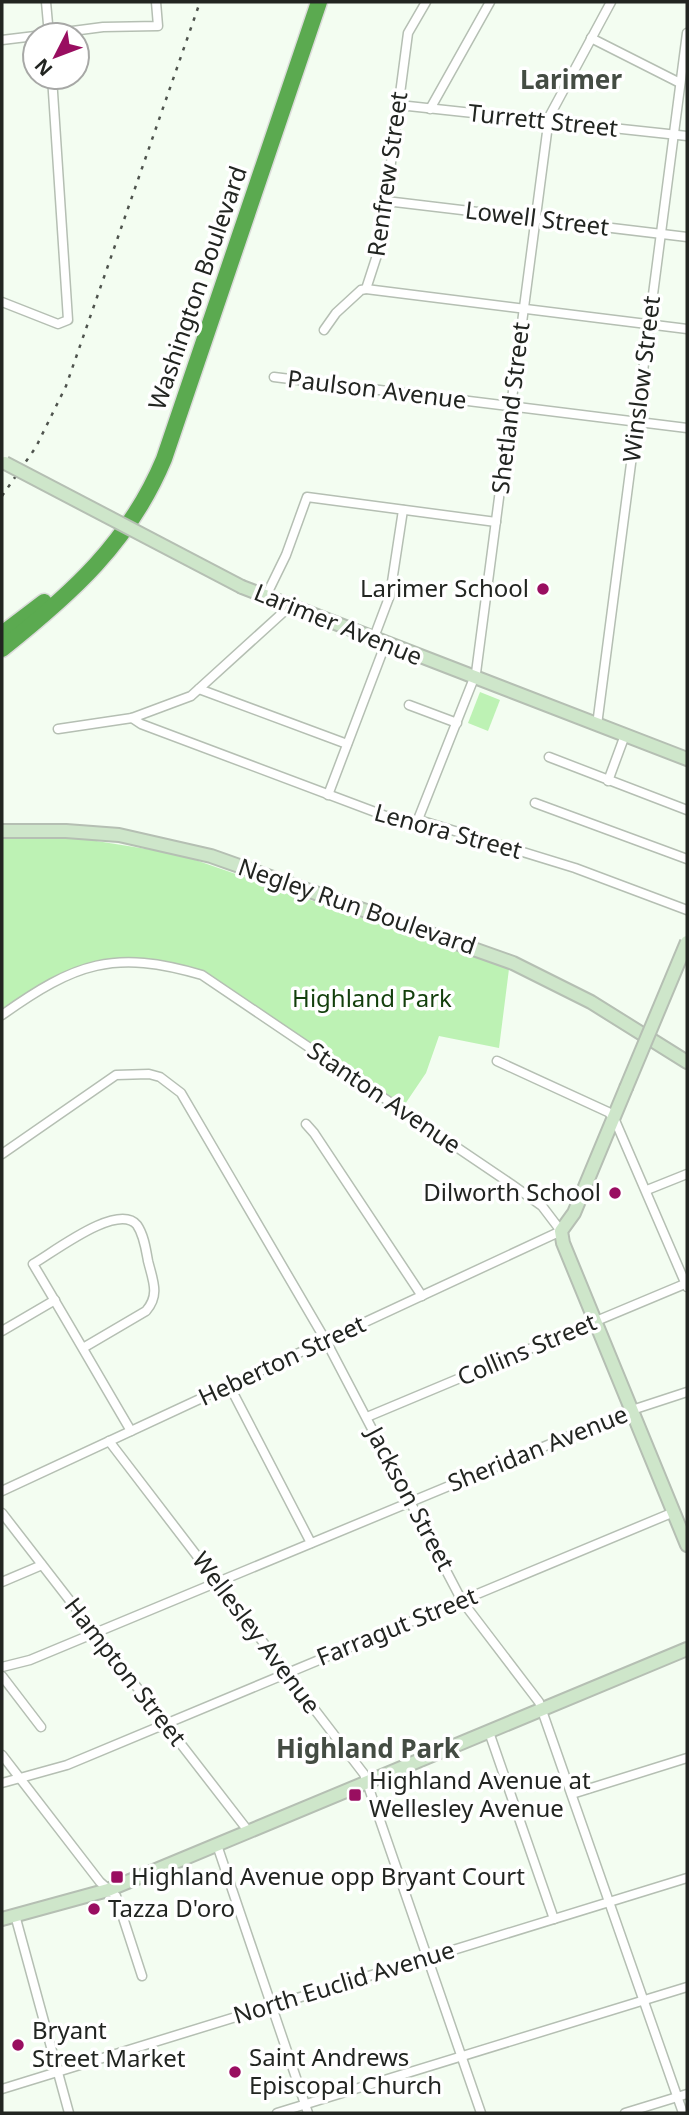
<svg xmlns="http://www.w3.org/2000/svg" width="689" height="2115" viewBox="0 0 689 2115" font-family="'Noto Sans',sans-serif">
<rect width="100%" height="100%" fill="#f3fdf1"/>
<g fill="#bdf2b4">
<polygon points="480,692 500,700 488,731 468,723"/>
<polygon points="2,839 84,839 178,854 509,969 499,1048 439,1036 426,1073 401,1110 202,975 163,963 98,964 60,977 2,1015"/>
</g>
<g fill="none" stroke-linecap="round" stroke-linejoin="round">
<g stroke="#b5bfb3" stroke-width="11">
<g id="street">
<polyline points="46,2 49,35"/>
<polyline points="42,35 103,27 158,26 156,2"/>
<polyline points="591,38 680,83"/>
<polyline points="2,40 35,36"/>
<polyline points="399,105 687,136"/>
<polyline points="430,109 490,2"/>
<polyline points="386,201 687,237"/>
<polyline points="366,289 687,329"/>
<polyline points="2,302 58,324 68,320 52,77"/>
<polyline points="324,330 336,313 361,290 366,289 380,246 408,33 426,2"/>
<polyline points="274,377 687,428"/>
<polyline points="265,598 286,555 307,497 496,522"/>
<polyline points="373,640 390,595 403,510"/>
<polyline points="199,689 347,744"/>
<polyline points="409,705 457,723"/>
<polyline points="132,718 141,724 415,827 476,673 549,117 611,2"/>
<polyline points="597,725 687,33"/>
<polyline points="58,729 132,718 191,696 289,607"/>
<polyline points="549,757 687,810"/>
<polyline points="608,781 625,735"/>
<polyline points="328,795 385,645"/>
<polyline points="535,803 687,859"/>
<polyline points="419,820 575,868 687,910"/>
<path d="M2,1015c73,-52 112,-66 200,-40l309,209 31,22 19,25 -559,260"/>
<polyline points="497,1061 608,1112 614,1118 687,1287"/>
<polyline points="306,1124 314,1133 422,1296"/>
<polyline points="2,1154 116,1075 149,1074 160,1077 181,1093 326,1341 462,1601 539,1702 683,2113"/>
<polyline points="647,1190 687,1174"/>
<polyline points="2,1331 55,1300"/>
<path d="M83,1348l63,-37c14,-16 7,-30 2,-50 -2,-11 -4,-26 -11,-36 -19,-23 -83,27 -104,39 33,55 65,111 98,167"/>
<polyline points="229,1385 311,1543"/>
<polyline points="367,1417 687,1283"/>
<polyline points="109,1441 364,1774 481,2113"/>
<polyline points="2,1513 249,1832"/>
<polyline points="2,1582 42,1565"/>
<polyline points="2,1667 30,1660 632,1410 687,1392"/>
<polyline points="2,1676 41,1727"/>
<polyline points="489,1732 554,1919"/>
<polyline points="2,1755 100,1882 116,1896 142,1976"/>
<polyline points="2,1783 67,1765 674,1512"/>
<polyline points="572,1794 687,1758"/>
<polyline points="217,1845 308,2113"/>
<polyline points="15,1915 69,2113"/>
<polyline points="2,2089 687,1878"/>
<polyline points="277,2113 687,1987"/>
<polyline points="625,2113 687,2094"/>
</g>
</g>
<g stroke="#b5bfb3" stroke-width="16">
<g id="secondary">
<polyline points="242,587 687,759"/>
<polyline points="2,831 66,831 119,835 211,856 513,963 591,1002 687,1062"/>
<polyline points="626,1088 574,1213 561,1231 563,1243 687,1545"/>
<polyline points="2,1919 108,1890 687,1649"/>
</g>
</g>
<g stroke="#dcdcdb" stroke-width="19">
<g id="highway">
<polyline points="2,634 44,602"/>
<path d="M2,649c69,-55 127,-106 162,-190l155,-457"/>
</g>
</g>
<use href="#street" stroke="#fff" stroke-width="8"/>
<use href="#secondary" stroke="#cee6ca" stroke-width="12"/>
<use href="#highway" stroke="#5baa50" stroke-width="16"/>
<polyline stroke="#4e534d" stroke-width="2.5" stroke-dasharray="3.5 7" stroke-linecap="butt" points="2,496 36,447 66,386 200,2"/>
<g stroke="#b5bfb3" stroke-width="16" stroke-linecap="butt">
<g id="secondary-bridge">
<polyline points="5,463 242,587"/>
<polyline points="626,1088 687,942"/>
</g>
</g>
<use href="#secondary-bridge" stroke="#cee6ca" stroke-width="12"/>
</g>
<g fill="#990e60" stroke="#fff" stroke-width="2.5">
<circle cx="543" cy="589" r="7"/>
<circle cx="615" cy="1193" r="7"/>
<rect x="348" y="1788" width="14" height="14" rx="3.5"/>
<rect x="110" y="1870" width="14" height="14" rx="3.5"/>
<circle cx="94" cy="1909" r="7"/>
<circle cx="18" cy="2045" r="7"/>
<circle cx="235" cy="2072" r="7"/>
</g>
<g text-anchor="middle" stroke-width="7" stroke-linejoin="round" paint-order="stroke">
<g font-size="24" fill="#222521" stroke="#fff">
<text transform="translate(543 121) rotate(6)" y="8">Turrett Street</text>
<text transform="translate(388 174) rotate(-82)" y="8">Renfrew Street</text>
<text transform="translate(537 219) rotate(7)" y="8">Lowell Street</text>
<text transform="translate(198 288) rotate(-71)" y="8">Washington Boulevard</text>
<text transform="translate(642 379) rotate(-83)" y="8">Winslow Street</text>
<text transform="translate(377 390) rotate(7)" y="8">Paulson Avenue</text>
<text transform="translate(511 408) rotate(-83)" y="8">Shetland Street</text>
<text transform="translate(338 625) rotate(22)" y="8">Larimer Avenue</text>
<text transform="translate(448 832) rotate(15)" y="8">Lenora Street</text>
<text transform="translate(357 907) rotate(19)" y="8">Negley Run Boulevard</text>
<text transform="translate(384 1098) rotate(34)" y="8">Stanton Avenue</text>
<text transform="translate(527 1350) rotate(-23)" y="8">Collins Street</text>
<text transform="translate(282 1361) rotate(-25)" y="8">Heberton Street</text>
<text transform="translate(538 1449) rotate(-22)" y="8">Sheridan Avenue</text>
<text transform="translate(410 1499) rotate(62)" y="8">Jackson Street</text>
<text transform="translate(397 1627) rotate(-22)" y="8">Farragut Street</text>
<text transform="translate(256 1633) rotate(53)" y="8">Wellesley Avenue</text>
<text transform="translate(125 1672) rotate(52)" y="8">Hampton Street</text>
<text transform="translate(344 1983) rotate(-17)" y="8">North Euclid Avenue</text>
</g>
<g font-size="24" fill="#222521" stroke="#fff" text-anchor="start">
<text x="529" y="597" text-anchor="end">Larimer School</text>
<text x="601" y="1201" text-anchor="end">Dilworth School</text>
<text x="369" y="1789">Highland Avenue at<tspan x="369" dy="28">Wellesley Avenue</tspan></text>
<text x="131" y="1885">Highland Avenue opp Bryant Court</text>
<text x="108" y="1917">Tazza D'oro</text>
<text x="32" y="2039">Bryant<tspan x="32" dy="28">Street Market</tspan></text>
<text x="249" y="2066">Saint Andrews<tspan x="249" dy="28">Episcopal Church</tspan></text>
</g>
<g font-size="24" fill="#133f0c" stroke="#fff">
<text x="372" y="1007">Highland Park</text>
</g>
<g font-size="26" font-weight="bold" fill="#444c43" stroke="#fff">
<text x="571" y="89">Larimer</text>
<text x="368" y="1758">Highland Park</text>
</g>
</g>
<rect width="689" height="2115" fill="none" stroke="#222521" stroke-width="7"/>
<g transform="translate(56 56) rotate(228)"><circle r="33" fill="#ffffff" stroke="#a7a8a6" stroke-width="2"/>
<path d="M0-5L12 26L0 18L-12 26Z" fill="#990e60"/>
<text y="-10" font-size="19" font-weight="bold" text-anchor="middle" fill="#222521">N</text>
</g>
</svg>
